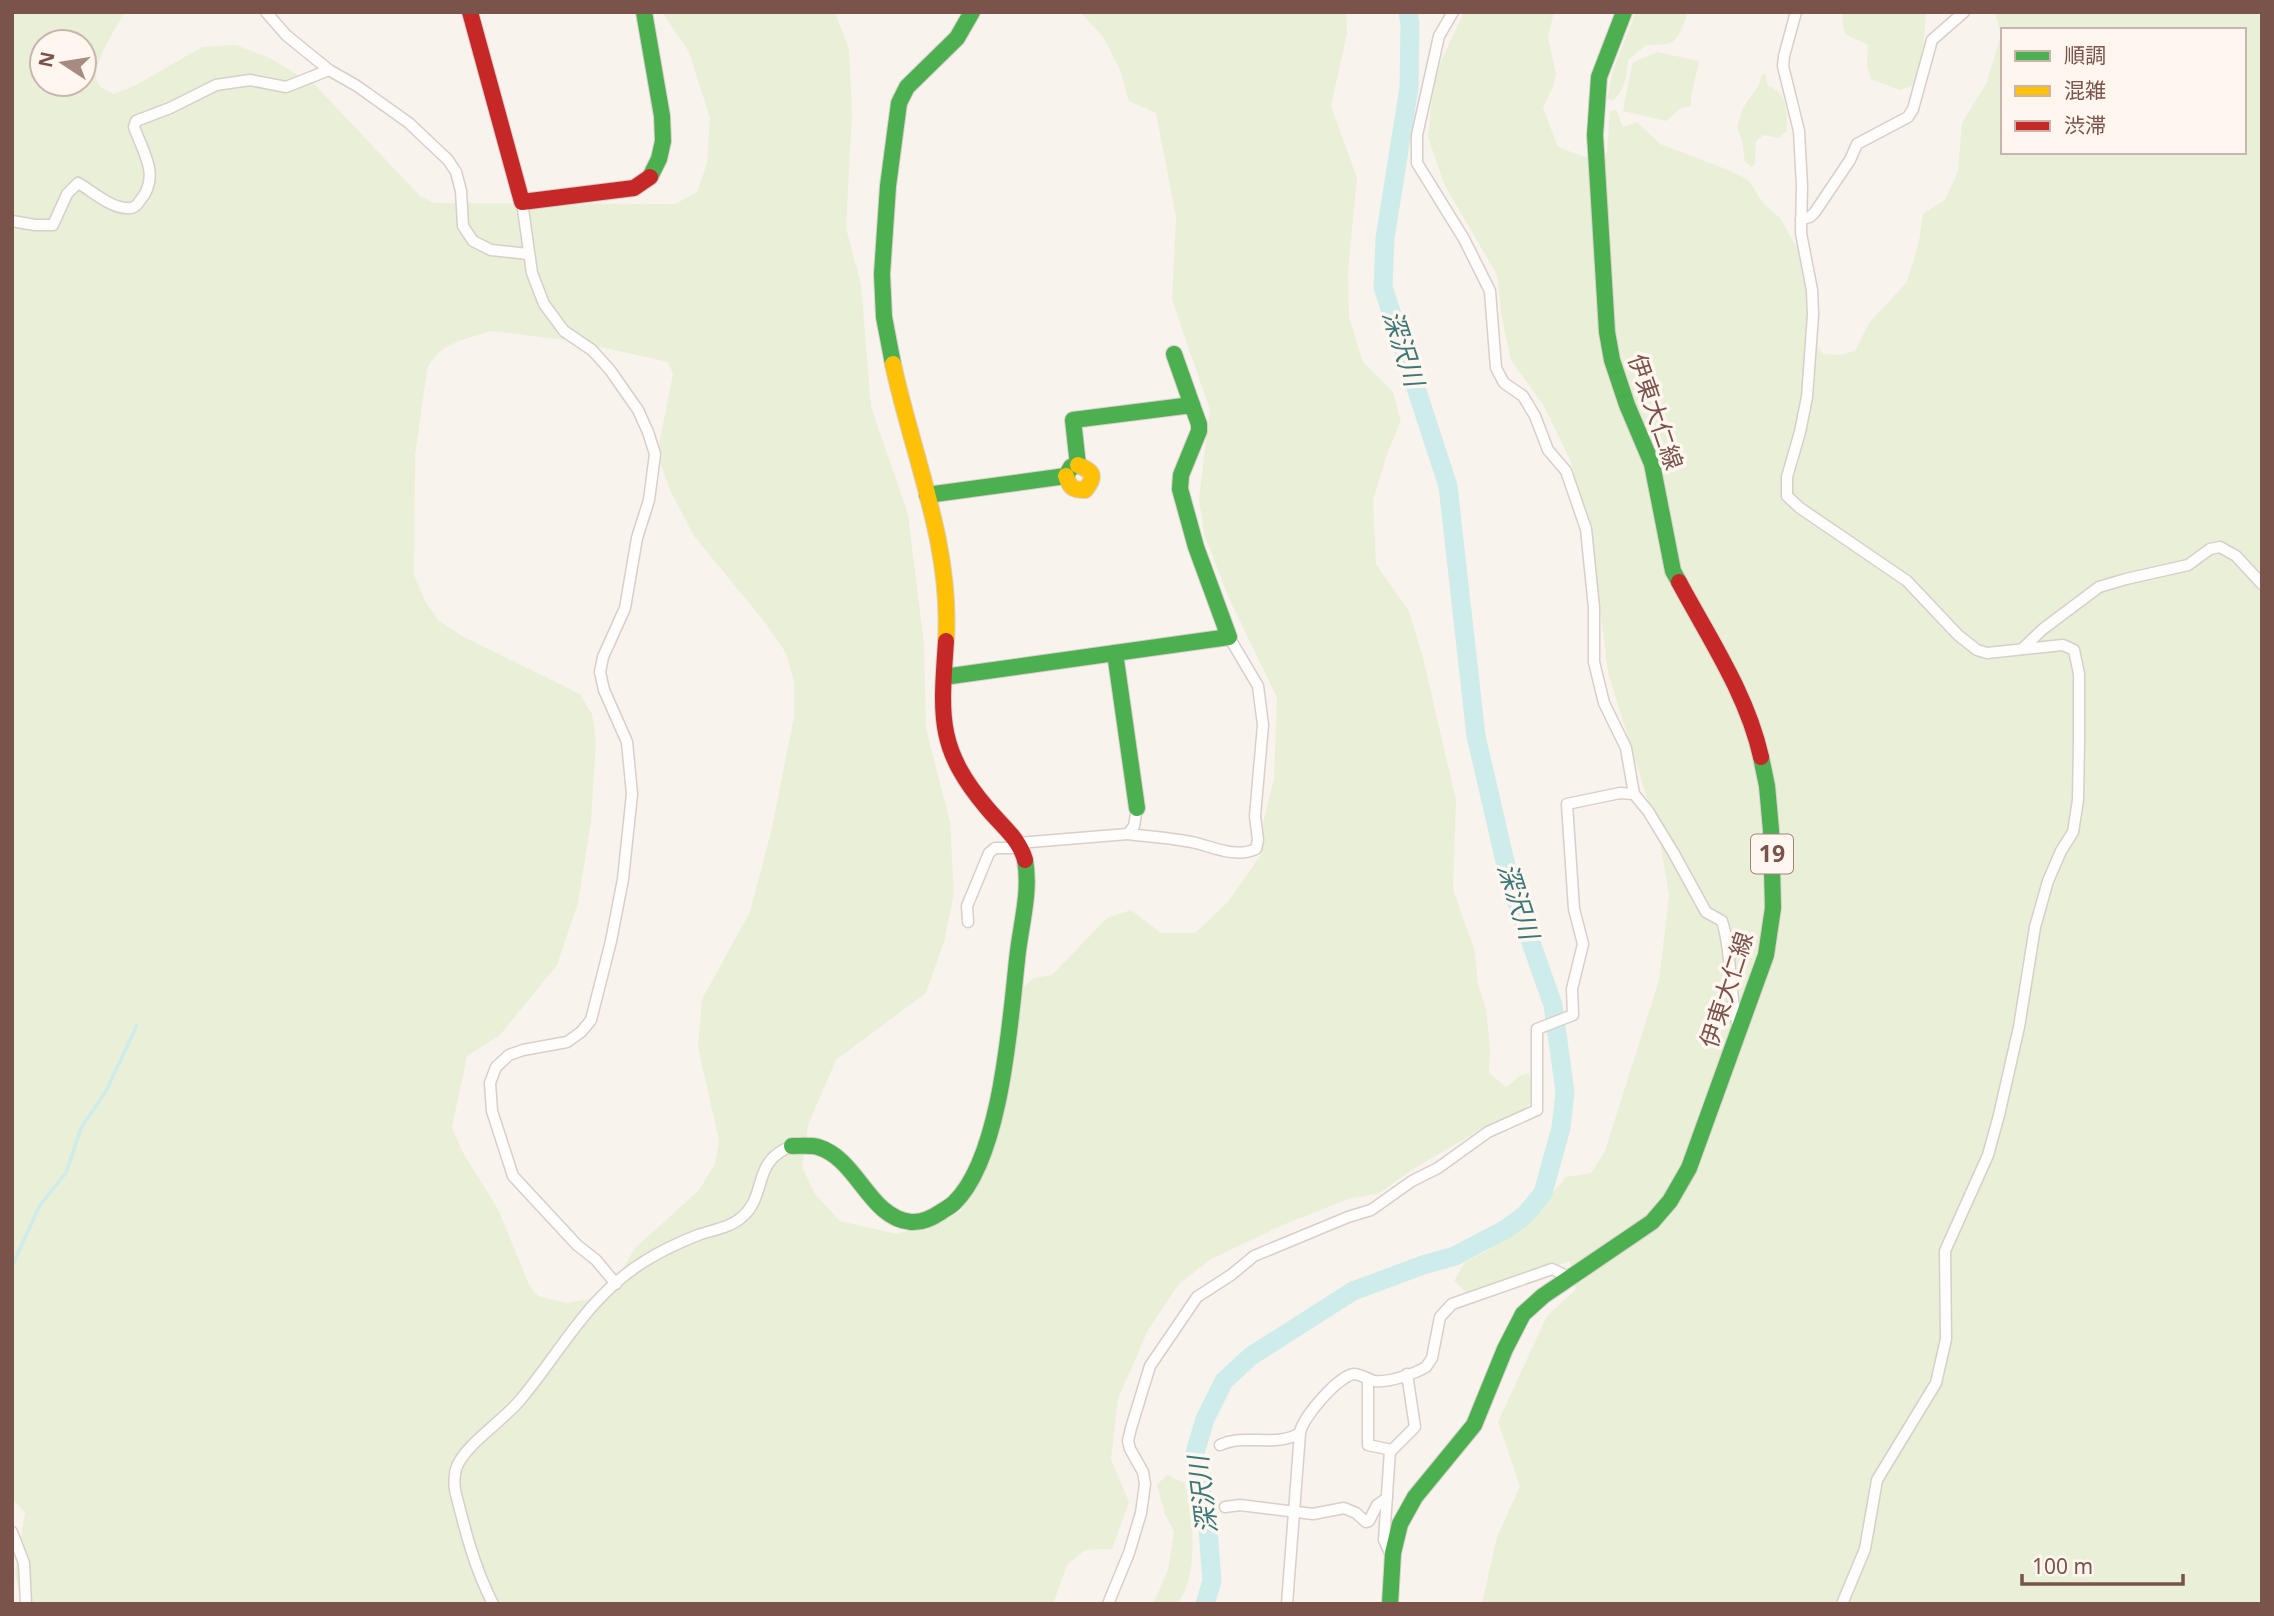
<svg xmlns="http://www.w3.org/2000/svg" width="2274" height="1616" viewBox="0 0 2274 1616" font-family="'Noto Sans','Noto Sans JP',sans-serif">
<rect width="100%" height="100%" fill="#f9f3ed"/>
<g fill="#e9f0d7" fill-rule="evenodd">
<path d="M12,12h113c-8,14 -38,59 -26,73 3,4 11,7 15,9l22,-9 66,-38 34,-2 34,13 46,28 104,110 14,7 241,1 22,-12 10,-29 3,-45 -21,-66 -27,-40h173l14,37 3,64 -6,115 15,56 10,123 37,107 16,130 2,85 24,93 4,71 -10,49 -18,51 -90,67 -28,65 -6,42 13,27 25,27 57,13 49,-15 15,-8 25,-63 30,-155 18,-15 18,-3 55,-57 24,-8 30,23h34l33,-31 34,-49 1,-31 11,-43 3,-81 -49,-102 -24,-62 -5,-36 11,-88 -38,-110 4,-83 -20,-104 -27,-12 -9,-31 -16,-32 -24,-26h266l1,21 -16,73 26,72 -9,93 1,46 14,45 30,30 8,29 -13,30 -15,49 3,64 33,47 13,43 34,146 -3,89 22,63 3,33 8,24 4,39 -1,25 17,14 15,-12 8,-2 3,14 -1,14 -6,9 -35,14 -72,42 -40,28 -30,5 -63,25 -74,35 -32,25 -31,46 -30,69 -7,60 18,43 -17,47 -27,1 -18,15 -14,39h-1030l-8,-30 10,-61 -13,-15zM42,42h42v42h-42zM492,331l81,10 95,21 5,12 -16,80 13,36 24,46 73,89 19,28 8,28v35l-22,112 -22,84 -48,87 -4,48 21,94 -4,23 -16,26 -64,58 -19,32 -26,19 -23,4 -29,-7 -9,-11 -30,-74 -37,-60 -10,-24 15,-71 33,-21 57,-70 21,-62 13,-81 5,-81 -4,-27 -12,-20 -116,-57 -25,-16 -14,-20 -11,-26 1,-119 12,-86c10,-27 39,-31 65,-39z"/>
<path d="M1468,12h86l-6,25 8,37 -3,13 -10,21 15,39 27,10 22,-4 3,-42 6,-1 7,17 14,-5 23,22 71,27 17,9 16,24 16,14 19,33 17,68 2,27 5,8 17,1 15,-4 14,-28 38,-41 12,-41 4,-27 22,-14 13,-29 4,-48 24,-39 15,-49 -6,-23h267v1592h-780l15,-67 23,-51 -22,-64 49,-106 29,-27 -6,-28 -102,33 -14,-13 11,-19 26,-13 41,-32 34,-40 25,-4 14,-22 54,-171 10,-84 -9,-56 -52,-167 -14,-115 -23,-96 -27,-56 -33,-46 -9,-42 -5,-43 -53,-91 -16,-47 4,-39 7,-32 24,-52zM2003,30h241v122h-241z"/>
<path d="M1636,12h52c-11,29 -10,34 -42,33l-18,15c-1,14 -3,31 -15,40l-6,-1 6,-29z"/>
<path d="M1843,12h83l-3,43 -9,30 -14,5 -29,-11 -4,-13 1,-21c-19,-10 -28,-6 -25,-33z"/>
<polygon points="1657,52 1699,61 1691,97 1691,106 1681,108 1666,121 1623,111 1632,65 1634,62"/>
<path d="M1762,74h3l3,12c20,7 19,26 19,45l-9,7 -14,-3 -8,6 -1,22 -3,4 -7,-5 -3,-22 -5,-13 6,-19 16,-23z"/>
<path d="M1167,1475l18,8c8,33 15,93 -8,121h-24l15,-34 6,-38 -9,-18 -8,-29z"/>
</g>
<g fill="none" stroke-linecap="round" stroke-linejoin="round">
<polyline stroke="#ceecea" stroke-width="3.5" points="12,1266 40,1205 66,1173 81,1128 106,1091 137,1025"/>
<polyline stroke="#ceecea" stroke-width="19" points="1205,1604 1212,1581 1207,1516 1194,1456 1205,1419 1224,1381 1251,1356 1353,1291 1423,1265 1455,1256 1506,1229 1525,1215 1543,1193 1561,1128 1565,1092 1553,1005 1510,883 1476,736 1448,486 1383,287 1385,238 1409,88 1410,24 1408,12"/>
<g stroke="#d8ceca" stroke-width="13">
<g id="street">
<polyline points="266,12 286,35 329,70 357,86 409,123 448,160 456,172 461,191 463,226 473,241 491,250 528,254"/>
<path d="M1453,12l-14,24 -22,99v28l47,76 26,52 6,77 8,15 19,13 12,20 13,34 18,21 20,58 8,79v54l10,41 22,45 8,46 14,17 25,41 33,60 16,9c11,35 6,73 17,109"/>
<polyline points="1796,12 1784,56 1783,66 1799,131 1802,186 1801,233 1812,290 1813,315 1807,397 1800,432 1787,477 1787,496 1800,508 1907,581 1958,635 1977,650 1987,653 2063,645 2074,650 2079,674 2079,742 2078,800 2073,832 2061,851 2048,881 2035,927 2019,1027 1999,1115 1988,1155 1945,1251 1946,1339 1936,1383 1877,1480 1865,1549 1842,1604"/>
<polyline points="522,202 532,273 544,304 564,331 592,350 610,370 638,410 648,432 655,454 649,500 637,538 625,608 603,657 600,672 604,690 627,742 632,794 623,879 611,941 591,1020 581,1032 567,1042 523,1050 509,1055 496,1067 490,1083 492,1111 513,1176 577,1245 596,1260 616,1284"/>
<polyline points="1801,219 1810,217 1815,212 1850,160 1857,144 1908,117 1913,109 1932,40 1964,12"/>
<path d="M12,221l23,4h18l14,-31 11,-11c14,8 31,24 48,25 6,1 10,-1 13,-6 22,-25 5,-48 -5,-75l2,-6 34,-13 46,-23 34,-5 36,7 43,-17"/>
<polyline points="2022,649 2043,629 2099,587 2126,579 2188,565 2210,549 2220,547 2236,556 2262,584"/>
<path d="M1128,834c23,3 46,4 68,9 19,5 41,15 60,6l2,-9 -3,-24 8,-91 -5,-39 -29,-49"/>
<polyline points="1018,843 1128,834 1134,826 1137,808"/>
<polyline points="968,922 967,906 989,853 995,848 1022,848"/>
<polyline points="1368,1379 1368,1445 1392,1450 1415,1427 1407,1374"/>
<path d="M1220,1445c25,-12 56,3 80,-12"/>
<polyline points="1390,1450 1384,1540 1391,1555"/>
<polyline points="1225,1507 1240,1505 1313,1514 1344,1508 1356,1513 1366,1522 1369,1521 1377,1505 1387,1498"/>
<polyline points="12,1532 24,1563 26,1604"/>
<path d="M493,1604c-19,-37 -28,-74 -38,-114 -1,-8 -1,-18 3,-26 11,-22 46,-44 63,-65 41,-49 67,-103 124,-138 16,-10 35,-19 53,-26 14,-5 32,-7 44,-18 26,-22 9,-56 50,-71"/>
<polyline points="1108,1604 1129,1553 1141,1513 1145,1484 1143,1472 1130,1449 1128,1441 1131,1428 1150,1366 1197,1297 1231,1275 1254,1256 1348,1217 1371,1210 1412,1181 1438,1168 1488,1132 1537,1110 1537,1029 1573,1015 1572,989 1583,944 1574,909 1567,804 1620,793 1634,794"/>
<path d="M1287,1604l13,-171c2,-15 38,-57 54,-59 6,0 14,5 20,7 14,2 40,-7 52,-14l6,-9 8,-41 12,-13 100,-35 19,9"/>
</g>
</g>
<g stroke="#dacfcb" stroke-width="18">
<g id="fast">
<polyline points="644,12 662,116 663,141 659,159 650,177"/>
<polyline points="1624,12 1599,77 1595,135 1607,332 1612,360 1627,405 1652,464 1673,571 1679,582"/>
<polyline points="1174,354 1192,405"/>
<polyline points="893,364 884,317 882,274 888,186 899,103 907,87 957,38 972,12"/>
<polyline points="927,495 1066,476 1071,467 1078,465 1073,420 1192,405 1199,424 1199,431 1181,475 1180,489 1196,547 1229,637 944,677"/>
<polyline points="1115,653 1137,808"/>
<path d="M792,1146c9,0 18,-1 26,1 40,12 51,71 93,75 11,1 21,-4 30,-10 4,-3 9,-5 13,-9 47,-45 56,-180 63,-243 3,-33 14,-67 8,-100"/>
<polyline points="1390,1604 1393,1553 1400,1524 1415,1497 1474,1425 1505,1349 1523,1314 1543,1296 1652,1222 1670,1201 1689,1168 1766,955 1773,908 1771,830 1767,786 1761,757"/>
</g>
</g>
<g stroke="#dacfcb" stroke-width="18">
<g id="slow">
<path d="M893,364c20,93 59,181 53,277"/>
<path d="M1066,476c4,12 7,14 19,14 11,-14 9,-18 -7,-25"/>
</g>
</g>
<g stroke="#dacfcb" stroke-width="18">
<g id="jam">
<polyline points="470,12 522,202 634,188 650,177"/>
<path d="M1679,582c30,56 68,112 82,175"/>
<path d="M946,641c-5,74 -10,107 41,167 14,17 32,30 38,52"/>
</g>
</g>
<use href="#street" stroke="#fefdfc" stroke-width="10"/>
<use href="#fast" stroke="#4caf50" stroke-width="16"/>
<use href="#slow" stroke="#ffc107" stroke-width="16"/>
<use href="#jam" stroke="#c62828" stroke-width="16"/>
</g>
<g text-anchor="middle" stroke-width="7" stroke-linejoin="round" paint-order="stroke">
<rect fill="#fff6f0" stroke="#a2847c" stroke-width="2" x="1751" y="834.5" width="42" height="39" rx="5"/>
<g font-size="23" font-weight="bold" fill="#7a534a">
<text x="1772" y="862">19</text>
</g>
<g font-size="24" fill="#7a534a" stroke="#fff6f0">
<text transform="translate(1655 412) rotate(71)" y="8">伊東大仁線</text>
<text transform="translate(1727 990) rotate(-72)" y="8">伊東大仁線</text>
</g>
<g font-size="26" font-style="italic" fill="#3a7878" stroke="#fff6f0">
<text transform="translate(1403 348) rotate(72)" y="9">深沢川</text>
<text transform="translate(1518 901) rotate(72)" y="9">深沢川</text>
<text transform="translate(1203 1495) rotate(-97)" y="9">深沢川</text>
</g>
</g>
<rect width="2274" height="1616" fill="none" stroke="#7a534a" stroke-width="28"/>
<rect x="2001" y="28" width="245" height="126" fill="#fff6f0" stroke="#cab5ae" stroke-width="2"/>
<rect x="2015" y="51" width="35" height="10" fill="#4caf50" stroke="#cab5ae" stroke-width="2"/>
<text x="2064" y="63" font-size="21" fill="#7a534a">順調</text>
<rect x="2015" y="86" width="35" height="10" fill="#ffc107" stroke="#cab5ae" stroke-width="2"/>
<text x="2064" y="98" font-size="21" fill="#7a534a">混雑</text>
<rect x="2015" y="121" width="35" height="10" fill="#c62828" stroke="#cab5ae" stroke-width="2"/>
<text x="2064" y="133" font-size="21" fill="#7a534a">渋滞</text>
<g transform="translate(63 63) rotate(282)"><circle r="33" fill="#fff6f0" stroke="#cab5ae" stroke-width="2"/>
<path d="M0-5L12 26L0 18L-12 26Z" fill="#a68b83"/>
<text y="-10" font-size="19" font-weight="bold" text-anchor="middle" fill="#7a534a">N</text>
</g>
<path d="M2022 1574v10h161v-10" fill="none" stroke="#7a534a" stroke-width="3.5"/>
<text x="2032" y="1574" font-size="21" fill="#7a534a" stroke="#fff6f0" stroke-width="5" paint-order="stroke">100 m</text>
</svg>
